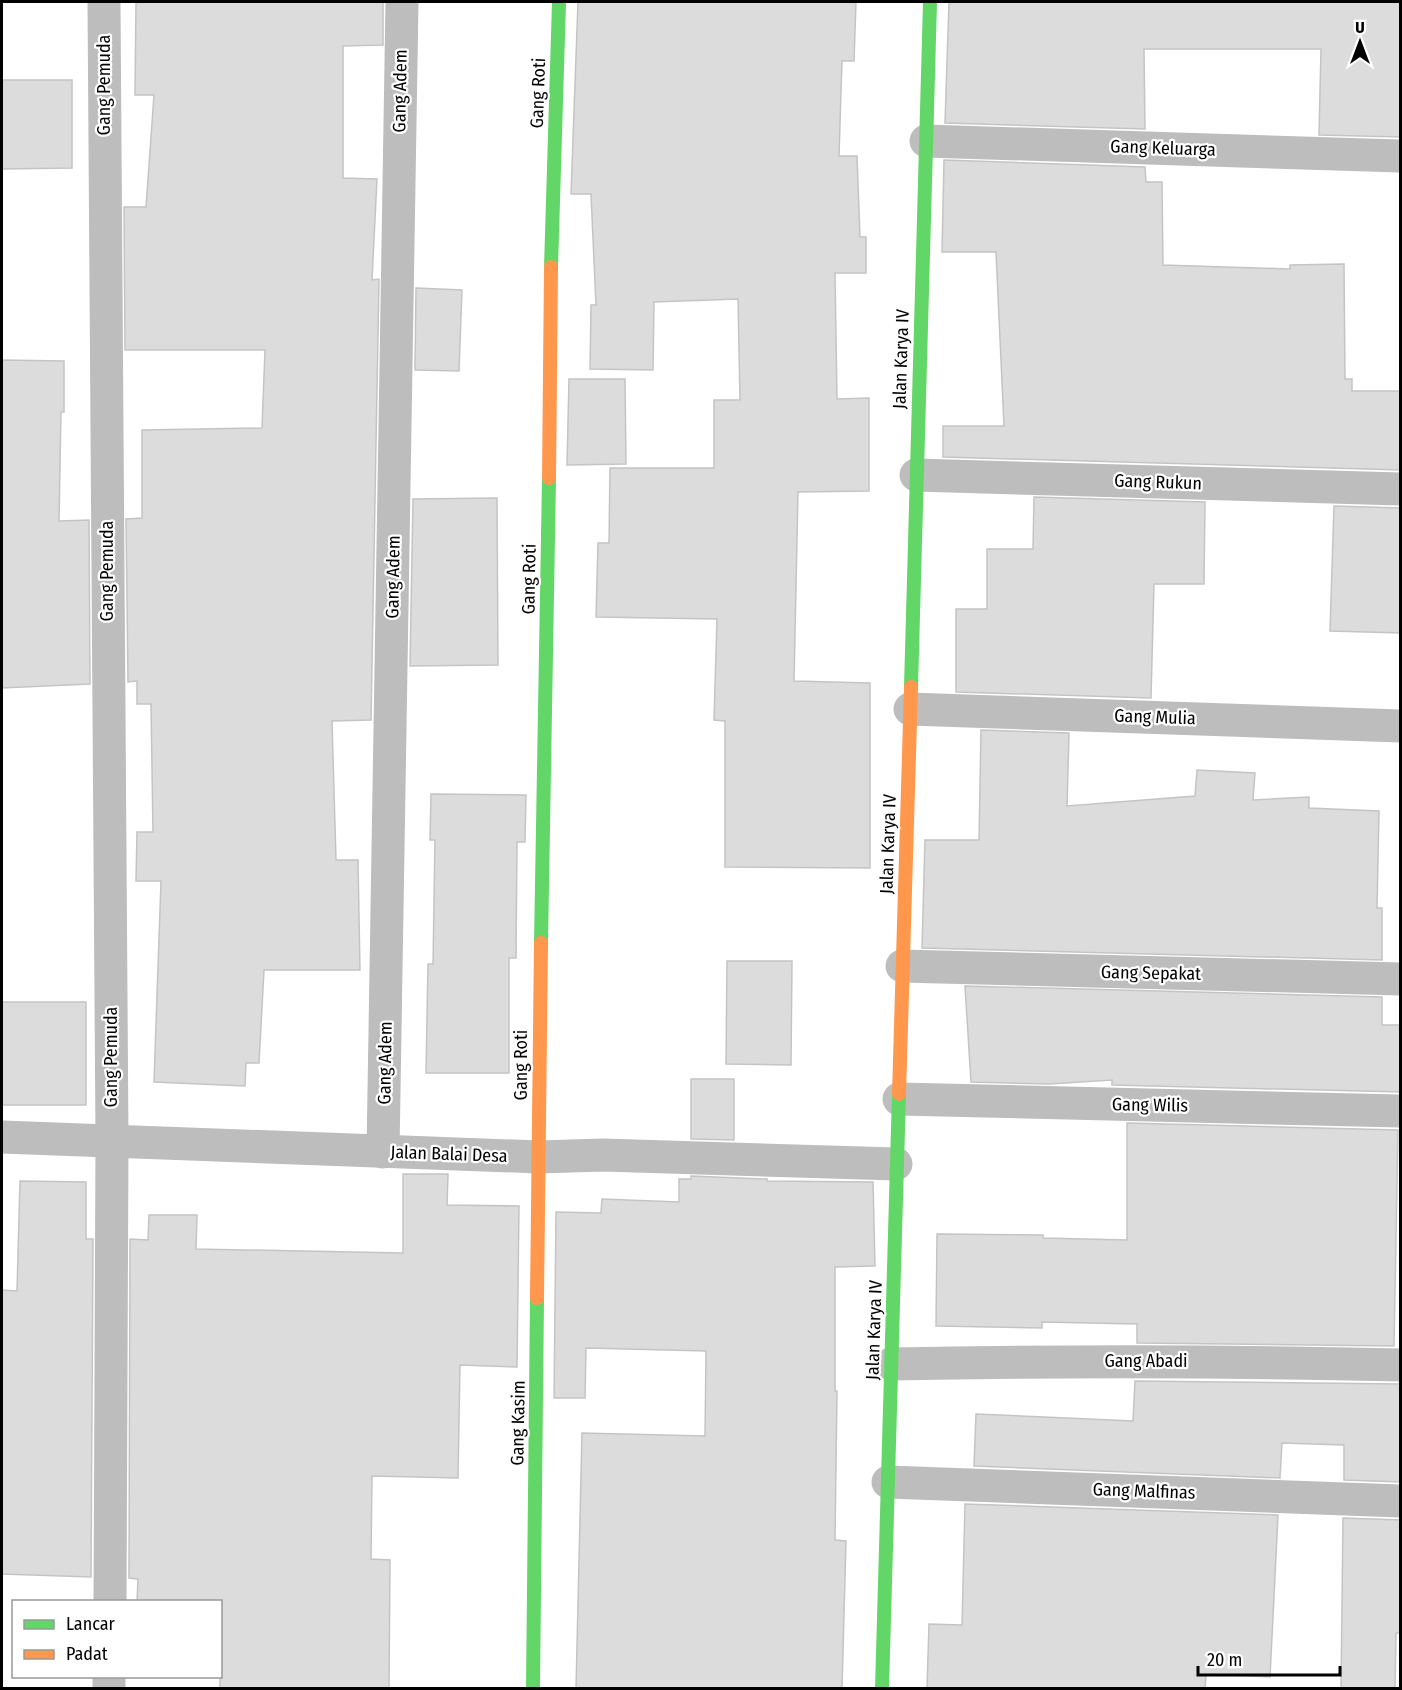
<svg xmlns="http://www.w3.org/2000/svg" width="1402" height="1690" viewBox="0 0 1402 1690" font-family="'Fira Sans Condensed',sans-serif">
<rect width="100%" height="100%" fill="#fff"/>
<g fill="#dcdcdc" stroke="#c4c4c4" stroke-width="1.5">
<polygon points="136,2 383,2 383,45 343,46 343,178 377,179 372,280 379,279 371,720 332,721 336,860 358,860 360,970 264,970 259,1063 246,1063 245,1086 154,1082 161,881 136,881 137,832 153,832 151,704 137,704 137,681 128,682 126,519 142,518 142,430 262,428 265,350 125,350 124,207 146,207 154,95 135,95"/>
<polygon points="578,2 856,2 854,61 842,61 839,156 857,156 860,237 866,237 866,273 835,273 837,399 869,398 869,491 798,492 794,681 870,683 870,868 725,867 725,721 714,720 717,619 596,617 598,543 609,543 610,468 714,468 714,400 740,400 738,299 654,302 653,370 590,369 591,305 596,305 591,194 571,194"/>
<polygon points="949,2 1401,2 1401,137 1319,135 1321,49 1144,49 1145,129 945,123"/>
<polygon points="2,80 72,80 72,168 2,169"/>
<polygon points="944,160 1145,167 1146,182 1162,182 1163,265 1290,269 1290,265 1344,264 1345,379 1352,379 1352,391 1401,391 1401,470 943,457 943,426 1004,426 996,252 942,252"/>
<polygon points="416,288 462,290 459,371 415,370"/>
<polygon points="2,360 64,361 64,412 61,412 59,521 89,520 90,684 2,688"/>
<polygon points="569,379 625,379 626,464 567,465"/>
<polygon points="1034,497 1205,502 1204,584 1154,584 1151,698 956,692 956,609 987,609 987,549 1033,549"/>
<polygon points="497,498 498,665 410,666 413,499"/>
<polygon points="1334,506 1401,508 1401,633 1330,631"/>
<polygon points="981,730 1069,733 1067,806 1195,796 1197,770 1255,773 1253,800 1309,797 1309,808 1379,811 1377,908 1382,908 1382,960 922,948 925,840 979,840"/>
<polygon points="431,794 526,795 525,842 517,842 516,958 509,958 509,1073 426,1073 428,964 433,964 435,840 430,840"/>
<polygon points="727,961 792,961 791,1065 726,1064"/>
<polygon points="965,986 1382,997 1382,1025 1401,1025 1401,1092 1112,1085 1112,1080 1049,1084 971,1082"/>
<rect x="2" y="1002" width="84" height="103"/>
<polygon points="691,1079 734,1079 734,1140 691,1139"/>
<polygon points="1127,1123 1398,1130 1394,1346 1137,1343 1137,1324 1042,1322 1042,1328 936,1326 937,1234 1043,1235 1043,1238 1127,1240"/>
<polygon points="403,1174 448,1174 447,1205 519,1206 517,1367 460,1365 458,1478 372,1476 371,1559 390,1560 389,1689 220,1689 220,1602 137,1602 138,1579 129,1578 130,1239 148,1240 149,1215 197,1215 196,1249 403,1253"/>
<polygon points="691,1176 767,1179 767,1181 873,1182 875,1266 835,1267 835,1391 837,1391 835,1540 846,1541 842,1689 576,1689 582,1433 705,1436 706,1351 586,1348 585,1398 554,1398 556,1212 601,1213 602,1199 679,1202 679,1179 691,1179"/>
<polygon points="20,1181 86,1182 86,1239 93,1239 91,1577 2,1574 2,1290 17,1291"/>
<polygon points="1135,1381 1401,1384 1401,1482 1344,1480 1344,1445 1282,1443 1280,1478 974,1466 976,1414 1133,1421"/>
<polygon points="965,1504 1278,1515 1270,1677 1206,1674 1205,1689 927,1688 929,1624 962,1625"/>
<polygon points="1343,1518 1401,1520 1401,1633 1396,1633 1395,1689 1341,1689"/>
</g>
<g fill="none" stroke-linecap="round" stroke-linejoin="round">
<g stroke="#bdbdbd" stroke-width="33">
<polyline points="104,2 112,1140 110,1602"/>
<polyline points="926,141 1400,156"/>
<polyline points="916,475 1400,489"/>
<polyline points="910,709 1400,726"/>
<polyline points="902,966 1400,979"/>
<polyline points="899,1099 1400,1111"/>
<polyline points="2,1137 539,1157 603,1155 896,1164"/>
<polyline points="383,1152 402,2"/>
<path d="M891,1364c170,-3 339,-3 509,1"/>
<polyline points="888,1482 1400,1501"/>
<polyline points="109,1688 109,1676"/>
</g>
<g stroke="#63d668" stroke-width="14">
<polyline points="551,267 559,2"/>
<polyline points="911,687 930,2"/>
<polyline points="541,943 549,478"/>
<polyline points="533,1688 537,1298"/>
<polyline points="882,1688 899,1094"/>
</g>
<g stroke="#ff974d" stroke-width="14">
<polyline points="549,478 551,267"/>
<polyline points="899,1094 911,687"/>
<polyline points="537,1298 541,943"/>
</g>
</g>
<g text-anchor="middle" stroke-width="4.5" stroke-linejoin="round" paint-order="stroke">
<g font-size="18" fill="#000" stroke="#fff">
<text transform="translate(104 85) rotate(-90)" y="6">Gang Pemuda</text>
<text transform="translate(400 91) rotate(-89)" y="6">Gang Adem</text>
<text transform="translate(538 93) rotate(-88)" y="6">Gang Roti</text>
<text transform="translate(1163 148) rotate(2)" y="6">Gang Keluarga</text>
<text transform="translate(901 359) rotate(-88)" y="6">Jalan Karya IV</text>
<text transform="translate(1158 482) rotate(2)" y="6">Gang Rukun</text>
<text transform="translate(107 571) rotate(-90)" y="6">Gang Pemuda</text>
<text transform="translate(393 577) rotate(-89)" y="6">Gang Adem</text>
<text transform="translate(529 579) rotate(-89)" y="6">Gang Roti</text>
<text transform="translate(1155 717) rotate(2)" y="6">Gang Mulia</text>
<text transform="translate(888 844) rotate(-88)" y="6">Jalan Karya IV</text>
<text transform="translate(1151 973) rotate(1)" y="6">Gang Sepakat</text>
<text transform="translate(111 1057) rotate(-90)" y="6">Gang Pemuda</text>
<text transform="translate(385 1063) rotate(-89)" y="6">Gang Adem</text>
<text transform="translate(521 1065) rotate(-90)" y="6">Gang Roti</text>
<text transform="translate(1150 1105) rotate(1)" y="6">Gang Wilis</text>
<text transform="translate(449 1154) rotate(2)" y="6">Jalan Balai Desa</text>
<text transform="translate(874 1330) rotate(-88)" y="6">Jalan Karya IV</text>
<text x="1146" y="1367">Gang Abadi</text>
<text transform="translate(518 1423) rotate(-89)" y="6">Gang Kasim</text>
<text transform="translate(1144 1491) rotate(2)" y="6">Gang Malfinas</text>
</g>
</g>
<rect width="1402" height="1690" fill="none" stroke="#000000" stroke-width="6"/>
<rect x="12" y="1600" width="210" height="78" fill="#ffffff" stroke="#999999" stroke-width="1.5"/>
<rect x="24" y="1620" width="30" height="9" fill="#63d668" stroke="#999999" stroke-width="1.5"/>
<text x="66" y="1630" font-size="18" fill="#000000">Lancar</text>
<rect x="24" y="1650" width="30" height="9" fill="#ff974d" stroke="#999999" stroke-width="1.5"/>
<text x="66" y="1660" font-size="18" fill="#000000">Padat</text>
<g transform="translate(1360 42)" stroke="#ffffff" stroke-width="4.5" paint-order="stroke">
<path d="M0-4.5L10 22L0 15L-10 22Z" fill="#000000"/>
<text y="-9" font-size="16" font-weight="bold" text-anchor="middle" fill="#000000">U</text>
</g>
<path d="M1198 1666v9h142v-9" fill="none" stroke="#000000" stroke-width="3"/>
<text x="1207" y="1666" font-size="18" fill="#000000" stroke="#ffffff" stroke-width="4.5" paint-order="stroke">20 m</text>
</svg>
